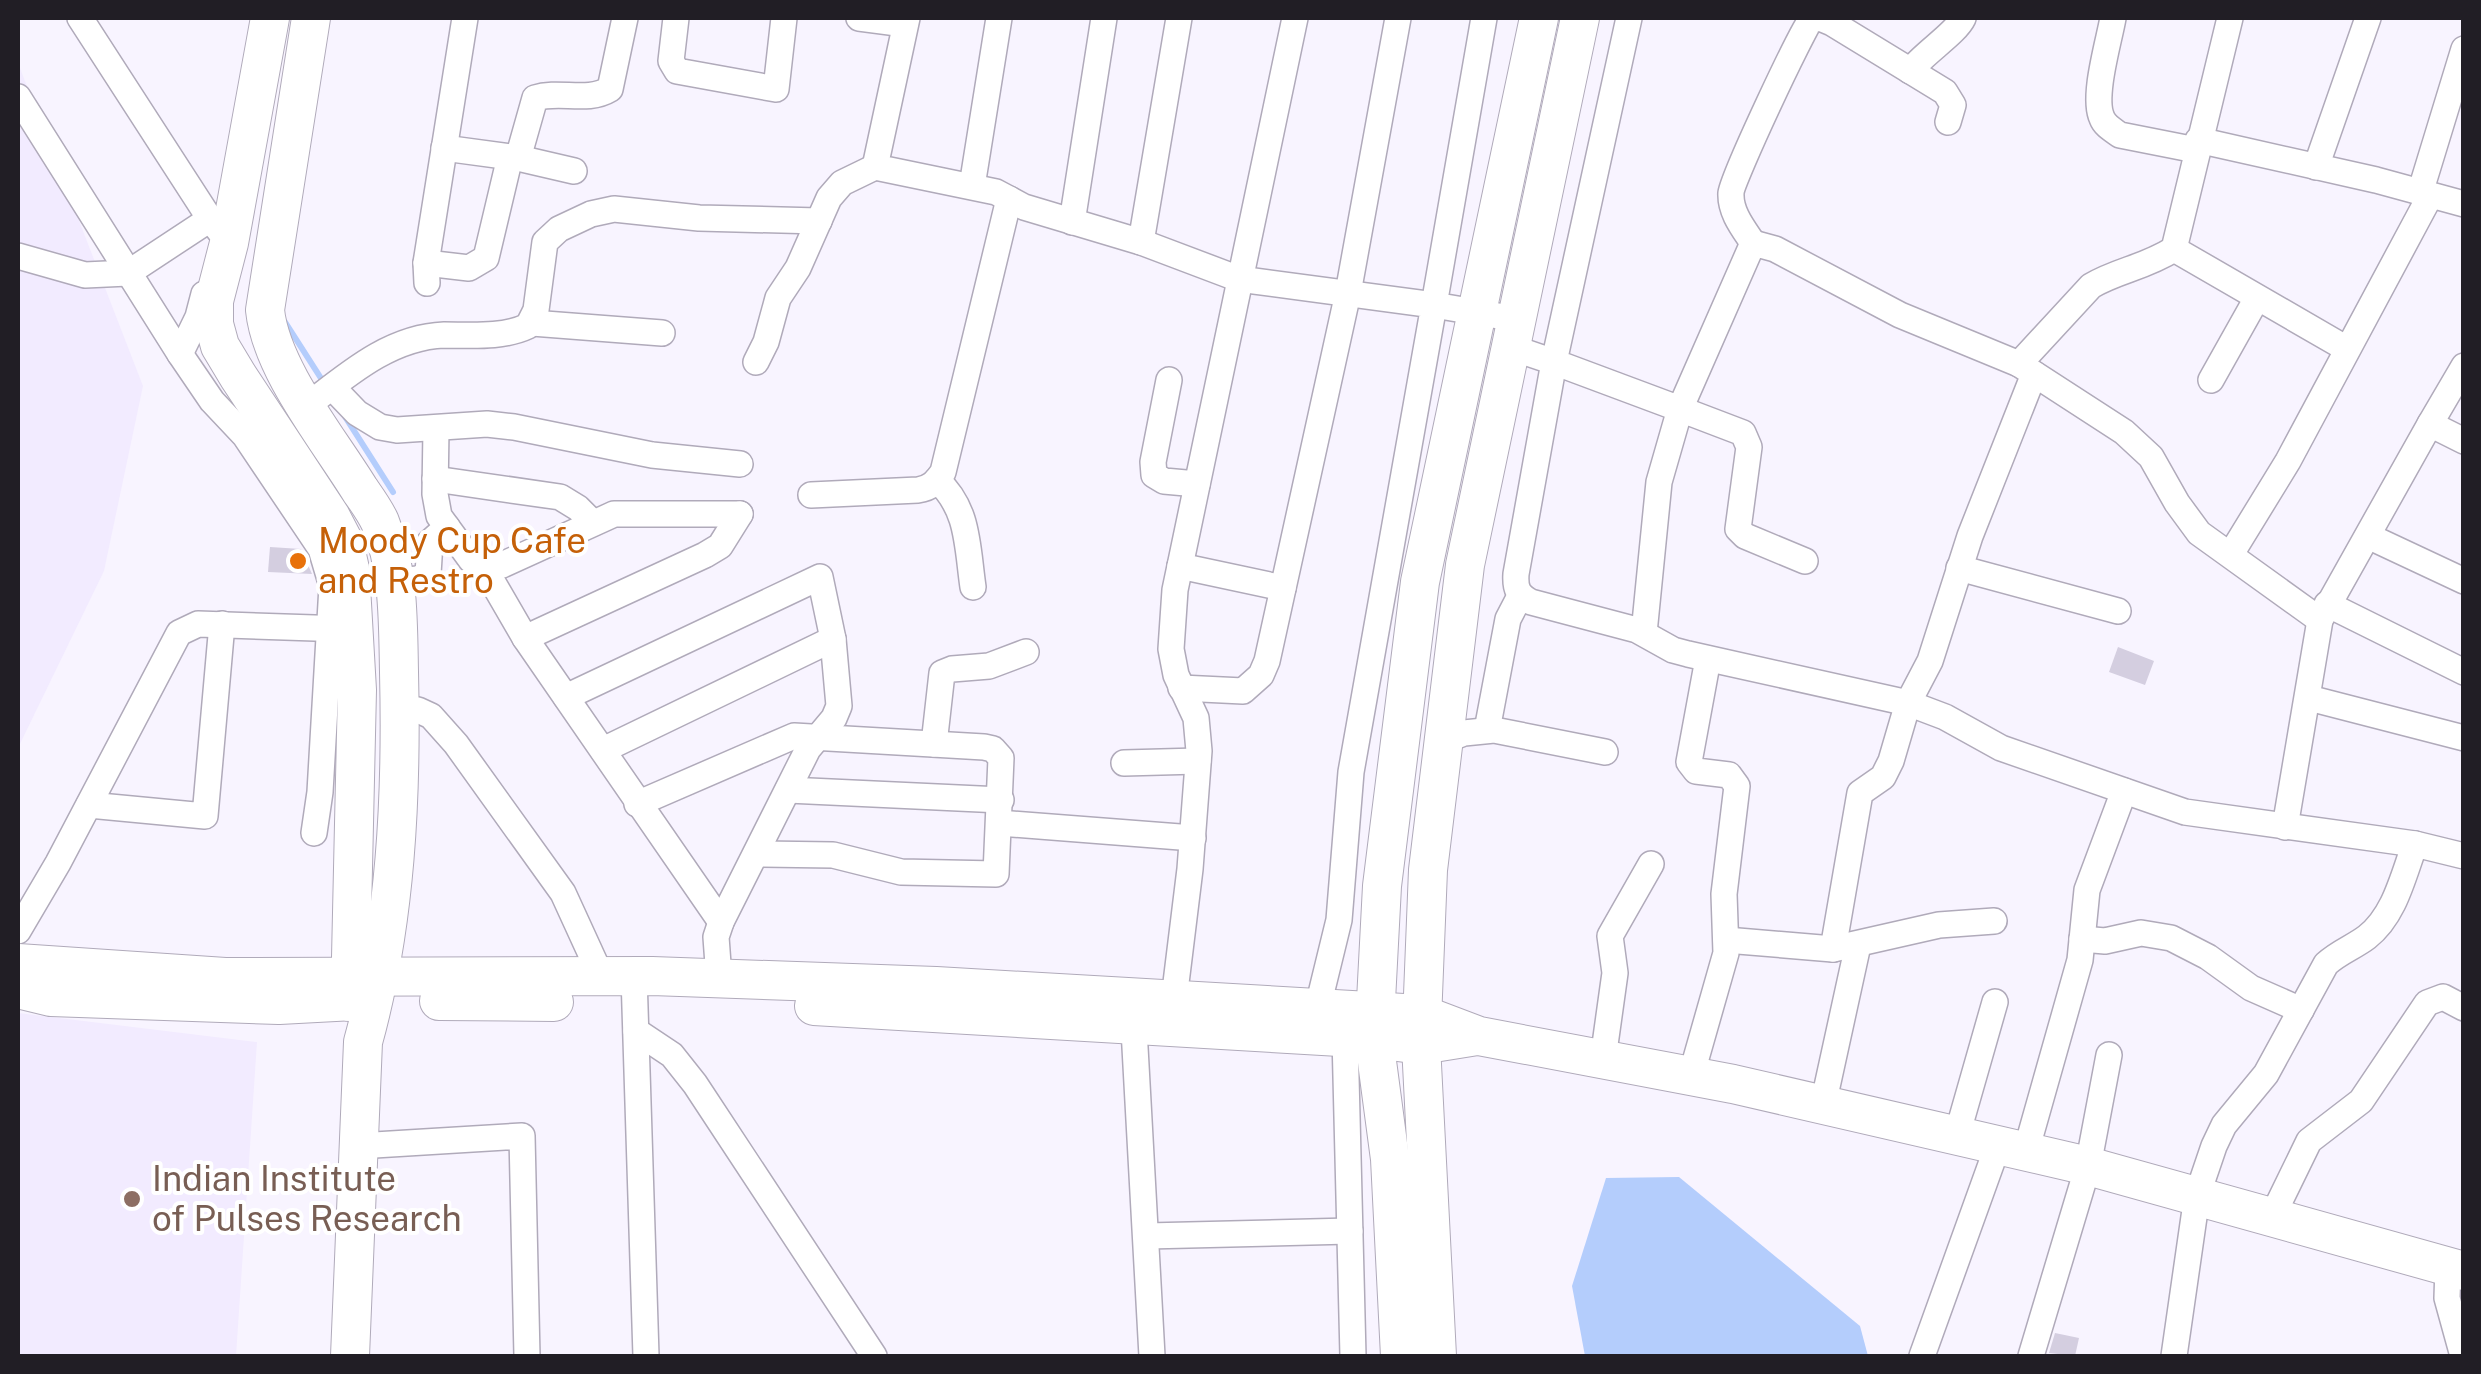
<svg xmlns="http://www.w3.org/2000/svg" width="2481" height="1374" viewBox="0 0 2481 1374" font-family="'Public Sans',sans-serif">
<rect width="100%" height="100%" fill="#f8f4ff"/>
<g fill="#f2ebff">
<polygon points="18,63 143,386 104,571 18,748"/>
<polygon points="18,1013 257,1042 236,1356 18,1356"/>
</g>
<polygon fill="#b4cdfc" points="1679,1177 1860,1326 1868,1356 1585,1356 1572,1286 1606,1178"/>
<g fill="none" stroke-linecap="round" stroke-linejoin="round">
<g stroke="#b4cdfc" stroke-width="6">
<polyline points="285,322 324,383"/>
<polyline points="344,415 393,492"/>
</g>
</g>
<g fill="#d4cee0">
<polygon points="270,547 301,549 312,574 268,572"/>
<polygon points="2118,647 2154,661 2145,685 2109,672"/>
<polygon points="2055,1333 2079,1338 2075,1356 2049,1353"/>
</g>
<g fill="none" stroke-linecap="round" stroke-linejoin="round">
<g stroke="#b0aaba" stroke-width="28">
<g id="street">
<polyline points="80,18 210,219 229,243"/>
<polyline points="676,18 671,61 677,71 776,89 784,18"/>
<polyline points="859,18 905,24"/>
<polyline points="907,18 875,167 996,192 1024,207 1141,242 1239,279 1434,305 1351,772 1339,920 1318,1006"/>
<polyline points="1484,18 1434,305 1516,319"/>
<polyline points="1629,18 1554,362 1680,409 1753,243 1775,249 1900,315 2019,364 2124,432 2151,457 2177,503 2199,533 2320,620"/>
<path d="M2113,18c-4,23 -21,79 -11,100 3,8 11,12 18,17l76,15"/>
<path d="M1910,71c14,-18 46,-38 53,-53"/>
<polyline points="18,97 180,354 212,401 245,436 321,549 332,586 320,792 314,833"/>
<polyline points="2198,140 2376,180 2464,204"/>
<polyline points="444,148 518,158 574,171"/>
<path d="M518,158l17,-60c25,-8 52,5 75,-9l15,-71"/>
<polyline points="2316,167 2368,18"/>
<polyline points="972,186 999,18"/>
<polyline points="2420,193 2464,49"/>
<polyline points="1072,222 1104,18"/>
<polyline points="1141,242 1179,18"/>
<path d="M1753,243c-10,-15 -23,-31 -22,-50 1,-14 72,-165 80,-173l9,-2 12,5 113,69 8,13 -5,17"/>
<polyline points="2174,249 2347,349"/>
<polyline points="18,256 85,275 128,273 210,219"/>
<polyline points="426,263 469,268 486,258 510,157"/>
<polyline points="427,283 426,263 465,18"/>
<polyline points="532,323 662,333"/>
<path d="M1510,347l44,15 -38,212c-1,15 2,21 15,28l106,28 36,20 15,4 220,49 37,14 56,31 184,64 230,32 49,12"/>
<polyline points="180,354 198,317 204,294"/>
<polyline points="756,362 766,342 778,298 798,268 829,198 842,183 875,167"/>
<path d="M2019,364l72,-78c27,-16 53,-18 83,-37l56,-231"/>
<polyline points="2464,366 2430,424 2464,441"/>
<polyline points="1169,380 1153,462 1154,475 1164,481 1197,484"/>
<polyline points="2211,380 2257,298"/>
<polyline points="332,387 357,413 380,427 397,430 487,424 514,427 652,455 740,464"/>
<path d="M307,406c40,-31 83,-69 137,-71 27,0 59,3 84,-9l8,-16 9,-68 14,-13 32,-15 23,-5 85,9 120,3"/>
<polyline points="436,429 435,494 439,516 471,560 485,569 502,565 614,514 740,514"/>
<polyline points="435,479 560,497 578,508 593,523"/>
<path d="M937,480c32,29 30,66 36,107"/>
<path d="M811,495l107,-5c13,-2 18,-8 25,-18l66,-273"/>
<polyline points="2368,536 2464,581"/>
<polyline points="2231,554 2288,461 2430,196"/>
<polyline points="1180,566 1283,588"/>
<polyline points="1959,568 2118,611"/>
<polyline points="485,569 525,638 721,922"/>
<polyline points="395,581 418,579 428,574 430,542 447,527"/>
<polyline points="2327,604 2464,672"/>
<polyline points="1644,633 1659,482 1680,409 1743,433 1749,447 1738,529 1745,536 1805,561"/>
<polyline points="525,638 705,555 720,546 740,514"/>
<polyline points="1181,688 1243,691 1261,675 1267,661 1348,293 1398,18"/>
<polyline points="566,697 820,577 833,639 839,706 834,718 808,749 721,922 716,937 719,978"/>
<polyline points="2309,698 2464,738"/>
<polyline points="400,707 418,710 431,716 456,744 563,893 601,976"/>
<polyline points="1487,730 1508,619 1520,596"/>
<polyline points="1443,741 1464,733 1494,730 1605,752"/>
<polyline points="934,744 942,673 952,669 989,666 1026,652"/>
<polyline points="603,750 833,639"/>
<polyline points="1124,763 1198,761"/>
<polyline points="788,790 1001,800"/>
<polyline points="637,804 794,736 984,747 993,749 1001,758 996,874 901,872 833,855 756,854"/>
<polyline points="89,805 205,816 222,624"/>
<polyline points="999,823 1193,838"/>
<polyline points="2285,827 2320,620 2430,424"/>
<polyline points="18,931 58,863 179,633 198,624 345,629"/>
<polyline points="2082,939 2105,941 2141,933 2171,938 2208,957 2251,988 2301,1010"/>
<polyline points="1726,940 1833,949 1939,925 1994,921"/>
<polyline points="1833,949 1860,793 1883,777 1891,761 1908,703 1930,661 1970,536 2034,374"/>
<polyline points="634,976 646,1356"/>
<polyline points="1174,999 1190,869 1199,751 1196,718 1176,675 1171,649 1175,590 1295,18"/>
<polyline points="1133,1011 1152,1356"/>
<polyline points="636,1031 672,1055 695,1084 874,1356"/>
<polyline points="1345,1037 1353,1356"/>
<polyline points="1603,1059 1615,973 1610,936 1651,864"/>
<polyline points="1691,1076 1726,953 1724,894 1737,786 1729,775 1696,771 1689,762 1708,659"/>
<polyline points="1823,1105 1858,945"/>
<polyline points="1957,1135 1995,1002"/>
<polyline points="358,1146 522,1136 527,1356"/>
<polyline points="2026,1151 2080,960 2087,890 2124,791"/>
<polyline points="2272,1217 2309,1141 2361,1101 2427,1003 2443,997 2464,1008"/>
<polyline points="1147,1236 1350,1231"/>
<polyline points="2448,1267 2447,1298 2463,1356"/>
<polyline points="1922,1356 1998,1145"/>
<polyline points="2031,1356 2088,1166 2109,1055"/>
<path d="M2174,1356l23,-160 17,-50 10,-21 42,-51 60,-110c13,-12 28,-17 41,-27 28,-22 36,-61 48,-93"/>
</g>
</g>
<g stroke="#b0aaba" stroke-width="40">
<g id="secondary">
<polyline points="270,18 229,243 214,301 214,324 220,346 238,376 331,517 344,542 350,569 357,690 350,1002"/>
<path d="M311,18l-46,292c6,59 63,128 95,180 7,10 15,21 20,32 19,47 18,100 19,150 3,124 -3,251 -36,370l-13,314"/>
<polyline points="18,963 225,977 652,976 936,986 1421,1014 1479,1036 1733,1084 2088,1166 2464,1271"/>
<polyline points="18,989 51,997 279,1005 354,1001"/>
<polyline points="439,1001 554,1002"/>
<polyline points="814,1006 1374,1039 1421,1045 1477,1036"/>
<polyline points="1400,1356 1390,1159 1374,1039 1382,886 1420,582 1539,18"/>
<polyline points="1437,1356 1421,1045 1428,870 1465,565 1580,18"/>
</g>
</g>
<use href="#street" stroke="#fff" stroke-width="25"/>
<use href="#secondary" stroke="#fff" stroke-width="38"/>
</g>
<circle fill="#e8710a" stroke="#fff" stroke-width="4" cx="298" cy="561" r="10"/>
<circle fill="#8d6e63" stroke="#fff" stroke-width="4" cx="132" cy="1199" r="10"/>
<g text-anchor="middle" stroke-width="8" stroke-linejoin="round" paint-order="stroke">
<g font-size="35" fill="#c56008" stroke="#fff" text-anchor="start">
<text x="318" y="553">Moody Cup Cafe<tspan x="318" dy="40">and Restro</tspan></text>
</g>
<g font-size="35" fill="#785e54" stroke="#fff" text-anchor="start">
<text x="152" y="1191">Indian Institute<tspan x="152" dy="40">of Pulses Research</tspan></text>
</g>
</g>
<rect width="2481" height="1374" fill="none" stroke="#211e25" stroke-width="40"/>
</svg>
